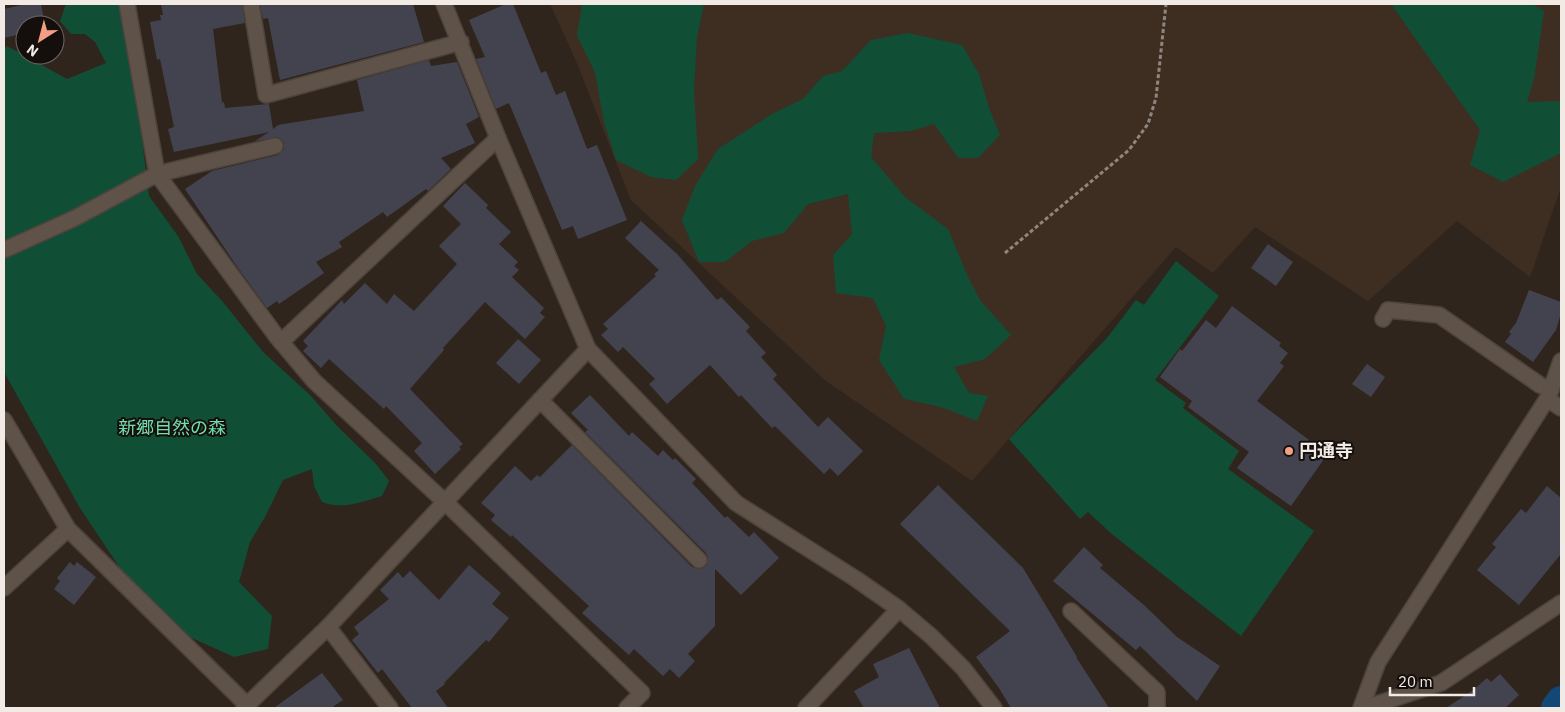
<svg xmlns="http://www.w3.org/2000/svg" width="1565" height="712" viewBox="0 0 1565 712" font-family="'IBM Plex Sans','Noto Sans JP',sans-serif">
<rect width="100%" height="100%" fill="#30251d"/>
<polygon fill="#3e2e22" points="550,4 1561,4 1561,187 1530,277 1457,221 1368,301 1255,227 1213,273 1176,247 972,481 826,381 631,200 577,63"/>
<g fill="#104f36">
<path d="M66,4h57l9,57 17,135 29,40 19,38 26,28 40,50 47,43 27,31 39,38 13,17 -7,15c-20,6 -41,14 -60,6l-8,-16 -2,-17 -29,11 -18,37 -15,25 -11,40 33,34 -4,33 -34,8 -53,-24 -61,-65 -40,-60 -76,-136v-323l3,-3 60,33 39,-16 -11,-21 -10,-8h-14l-11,-13z"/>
<polygon points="582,4 704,4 697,37 694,90 698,159 676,180 651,177 616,160 604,122 595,72 577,36"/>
<polygon points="1391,4 1532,4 1544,11 1534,79 1527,102 1561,101 1561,153 1503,182 1470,165 1480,130"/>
<polygon points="908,33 962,45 979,74 989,108 1000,135 978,158 958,158 934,124 911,131 874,133 871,157 905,197 948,229 968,277 980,300 1011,335 985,359 954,367 969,393 988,396 977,421 941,407 904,399 879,360 886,326 873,298 836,293 833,255 852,234 848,194 808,204 784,233 752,241 725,262 699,262 682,220 695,186 718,149 772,114 803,99 823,76 842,71 871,40"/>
<polygon points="1176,261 1219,296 1155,380 1186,403 1183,408 1239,451 1228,469 1314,531 1241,636 1113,535 1088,512 1080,519 1009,439 1107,338 1136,300 1144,305"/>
</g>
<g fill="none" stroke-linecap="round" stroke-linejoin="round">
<polyline stroke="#134775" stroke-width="30" points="1556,708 1561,701"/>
</g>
<g fill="#434350">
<polygon points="26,4 41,4 45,25 25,25 25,33 4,38 4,9"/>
<polygon points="161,4 242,4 245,23 213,29 222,103 224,102 225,108 269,104 273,129 278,125 364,111 357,80 429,60 431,66 457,62 479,117 466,124 475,143 441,158 451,169 428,191 426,189 387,217 383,212 339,242 342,247 316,262 324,273 279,304 277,301 267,308 238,268 185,189 212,171 278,155 284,149 284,143 281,139 277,137 255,141 269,132 174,152 168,129 174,127 160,59 157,60 150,22 161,20 160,15 163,15"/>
<polygon points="260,4 413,4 424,42 280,80 268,18 263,19"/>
<polygon points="506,4 513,4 541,73 546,71 556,95 565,91 587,149 597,145 627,220 578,239 573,226 562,230 509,103 496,109 476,59 485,57 469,20"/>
<polygon points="465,183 488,205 486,208 511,232 499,244 518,262 514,266 519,270 512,277 544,308 540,313 545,317 525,339 485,302 443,348 444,350 410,389 463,444 459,447 461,449 435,474 414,451 422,443 386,406 384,409 329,359 321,368 303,351 308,346 303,341 342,300 344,304 365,283 387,304 394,294 414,311 457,264 439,246 461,224 443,206"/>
<polygon points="641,221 678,255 717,300 721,297 750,327 746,331 766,353 761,357 777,375 773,379 818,427 828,417 863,451 838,476 830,468 824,474 775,426 772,428 741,395 739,397 710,365 667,404 649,384 655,379 623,347 618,352 601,335 608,329 603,324 656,276 654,274 659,270 625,238"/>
<polygon points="1268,244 1293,262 1276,286 1251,268"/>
<polygon points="1529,290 1561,302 1561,313 1556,330 1533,362 1505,342 1511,334 1509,332 1516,323"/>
<polygon points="1232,306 1281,343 1279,346 1288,353 1280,363 1284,366 1257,401 1309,440 1305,446 1324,459 1291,506 1237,468 1249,452 1188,407 1192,401 1160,377 1180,349 1182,351 1206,320 1216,328"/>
<polygon points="518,339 541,360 519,384 496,363"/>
<polygon points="1367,364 1385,377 1371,397 1352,384"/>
<polygon points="590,395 629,436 632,432 658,456 663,450 673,460 675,458 696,479 692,483 725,518 727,516 749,537 754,532 779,558 741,595 715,569 715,626 688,654 695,661 679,678 670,669 663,676 634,649 629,655 582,613 589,606 512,535 511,537 491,520 495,515 481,503 515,466 531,481 537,475 540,477 572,445 692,567 701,569 706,566 708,558 706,553 585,432 588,430 571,413"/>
<polygon points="938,485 1023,568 1077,657 1076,657 1109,708 1011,708 999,688 976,657 1010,631 900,524"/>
<polygon points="1547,486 1561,498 1561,554 1519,605 1477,570 1496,547 1492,544 1521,509 1526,513"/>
<polygon points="1084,547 1103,565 1100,568 1145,606 1177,637 1220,666 1197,701 1140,646 1136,650 1053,581"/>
<polygon points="70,562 74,566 77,562 96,577 74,605 54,589 60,581 57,578"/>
<polygon points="469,565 501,593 492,604 509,618 489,642 486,640 444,683 445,684 436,691 448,708 412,708 382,669 378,673 352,640 359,634 354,627 389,599 380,590 398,572 403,578 410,571 439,600"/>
<polygon points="909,648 940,708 864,708 854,691 879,677 873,664"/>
<polygon points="322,673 343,700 331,708 274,708"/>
<polygon points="1500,674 1519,695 1505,708 1446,708 1472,691 1487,678 1491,682"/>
</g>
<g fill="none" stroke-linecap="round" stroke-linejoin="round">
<g stroke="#4c433c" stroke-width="18">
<g id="minor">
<polyline points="127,4 157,174 277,337 314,381 445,502 642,693 627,708"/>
<polyline points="251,4 266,95 461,42"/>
<polyline points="444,4 498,138 588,349 736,503 856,579 899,609 932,637 963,668 994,708"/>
<polyline points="4,250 75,218 157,174 275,146"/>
<polyline points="1383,319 1388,310 1439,315 1540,385 1551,390"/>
<polyline points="281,342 498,138"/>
<polyline points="1548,398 1561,361"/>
<polyline points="540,400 699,560"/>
<polyline points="4,420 68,529 247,705"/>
<polyline points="4,588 68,529"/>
<polyline points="1071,611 1157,692 1157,708"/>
<polyline points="328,627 390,708"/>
<polyline points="244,708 328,627 588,349"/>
<polyline points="806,708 899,609"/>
<polyline points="1361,708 1378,662 1547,399 1561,408"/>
<polyline points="1365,708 1441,683 1561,603"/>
</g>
</g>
<polyline stroke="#8f8680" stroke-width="3" stroke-dasharray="4 2.5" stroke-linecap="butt" points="1005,253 1129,150 1148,124 1156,98 1166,4"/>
<use href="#minor" stroke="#5e5249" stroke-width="15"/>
</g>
<circle fill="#f39f83" stroke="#140f0c" stroke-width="2" cx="1289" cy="451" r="5"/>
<g text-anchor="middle" stroke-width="4" stroke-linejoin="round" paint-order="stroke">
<g font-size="18" fill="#72deab" stroke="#140f0c">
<text x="172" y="434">新郷自然の森</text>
</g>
<g font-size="18" font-weight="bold" fill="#f1eae5" stroke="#140f0c" text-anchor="start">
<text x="1299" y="457">円通寺</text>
</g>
</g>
<rect width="1565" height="712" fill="none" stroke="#f1eae5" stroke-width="10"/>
<g transform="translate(40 40) rotate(216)"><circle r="24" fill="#140f0c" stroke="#6c6763"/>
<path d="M0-4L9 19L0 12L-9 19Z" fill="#f39f83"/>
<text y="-8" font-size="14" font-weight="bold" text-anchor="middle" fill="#f1eae5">N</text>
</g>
<path d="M1390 687v8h84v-8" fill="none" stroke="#f1eae5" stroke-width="2.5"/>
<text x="1398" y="687" font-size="15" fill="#f1eae5" stroke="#140f0c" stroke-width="4" paint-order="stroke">20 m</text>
</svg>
